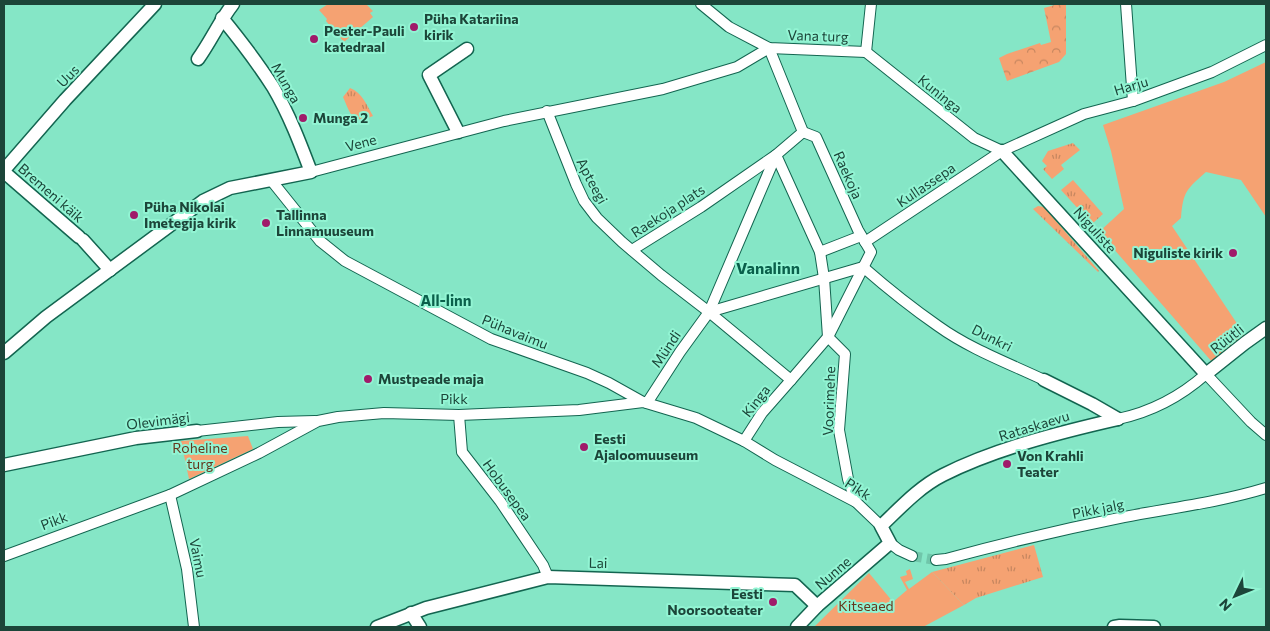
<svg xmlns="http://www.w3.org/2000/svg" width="1270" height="631" viewBox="0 0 1270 631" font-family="Commissioner,sans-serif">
<defs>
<pattern id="grass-tufts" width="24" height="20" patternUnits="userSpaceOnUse" patternTransform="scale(1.25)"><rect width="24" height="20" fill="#f5a272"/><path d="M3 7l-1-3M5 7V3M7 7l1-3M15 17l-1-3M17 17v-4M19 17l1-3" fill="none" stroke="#c6865f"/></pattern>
<pattern id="forest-crowns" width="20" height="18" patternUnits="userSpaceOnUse" patternTransform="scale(1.25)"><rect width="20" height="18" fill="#f5a272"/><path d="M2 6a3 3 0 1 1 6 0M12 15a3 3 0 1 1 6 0" fill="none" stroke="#c6865f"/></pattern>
</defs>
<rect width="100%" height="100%" fill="#85e6c6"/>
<g fill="url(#grass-tufts)">
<path d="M350,88c12,4 17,18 23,28 -21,9 -22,-1 -30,-19z"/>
<polygon points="1073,143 1080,150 1061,165 1064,169 1052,179 1043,169 1047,166 1042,161 1048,151"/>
<polygon points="1073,180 1103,214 1092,224 1061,190"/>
<polygon points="1038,206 1044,207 1099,271 1098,272 1033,209"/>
<polygon points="1034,545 1043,577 976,598 964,605 932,572"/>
</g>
<polygon fill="url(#forest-crowns)" points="1058,4 1066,4 1066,54 1059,62 1007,81 999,58 1007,54 1040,43 1041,45 1051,42 1044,8"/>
<g fill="#f5a272">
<polygon points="328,4 366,4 373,11 370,13 373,17 344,42 326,21 327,19 319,10"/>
<path d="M1266,62v155l-25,-37 -35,-8c-19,17 -23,19 -25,46l-9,8 74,111 -33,26 -114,-131 25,-23 -13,-58 -8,-26 121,-43z"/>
<polygon points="248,436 253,449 189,479 181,441"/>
<polygon points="910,569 913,579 905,582 909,589 932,572 964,605 923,627 814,627 869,573 893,602 907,590 900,577 907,575 906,571"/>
</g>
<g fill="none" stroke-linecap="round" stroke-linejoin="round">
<polyline stroke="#70c6aa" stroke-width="10" stroke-dasharray="10 5" stroke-linecap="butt" points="912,556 936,560"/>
<g stroke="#136550" stroke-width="12">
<g id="pedestrian">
<polyline points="701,4 729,27 769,48 866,52"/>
<polyline points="1126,4 1133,101"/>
<polyline points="866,52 974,138 1002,151"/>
<polyline points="866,52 871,4"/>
<polyline points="547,111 576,184 584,201 597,218 622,242 661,275 709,312 791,380 828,337 871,252 858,230 816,137 803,132"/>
<polyline points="311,172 504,121 663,89 737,67 769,48"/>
<polyline points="271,180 320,241 345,261 491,339 587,373 609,383 643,402"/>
<polyline points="865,242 1002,151 1084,114 1133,101 1212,72 1266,45"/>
<polyline points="632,250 701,207 776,155 820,252 861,236"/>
<polyline points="820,252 824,278 828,337 845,354 839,430 848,479 856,502"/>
<path d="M863,267c24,21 49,41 75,59 32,23 70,37 106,54"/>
<polyline points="709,312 863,267"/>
<polyline points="647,403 680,352 709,312 776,155 803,132 769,48"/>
<polyline points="459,415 462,452 500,501 543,565 548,577"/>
<path d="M1118,419c33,-7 62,-22 88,-45l45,48 15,13"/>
<polyline points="197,431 278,422 315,421"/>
<polyline points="744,441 762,413 791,380"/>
<polyline points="170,495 187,569 194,627"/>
<polyline points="890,543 899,550 912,556"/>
<polyline points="4,556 170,495 259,453 318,421 338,417 384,413 459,415 579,410 643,402 696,418 744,441 775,460 856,502 881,526"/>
<path d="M936,560l10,-1c59,-16 118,-30 178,-42 48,-9 96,-15 142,-29"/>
</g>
</g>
<g stroke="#136550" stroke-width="15">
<g id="minor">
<path d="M198,59c13,-18 21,-37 35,-55"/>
<polyline points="458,132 429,75 467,49"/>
<polyline points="1002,151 1206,374 1245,343 1266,328"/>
<polyline points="4,170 65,100 155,4"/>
<polyline points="4,172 79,237"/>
<polyline points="83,240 110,270"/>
<path d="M4,353l42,-36 157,-116 27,-13 81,-16c-11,-29 -22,-58 -38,-85 -16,-25 -33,-47 -51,-69"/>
<polyline points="1044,380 1092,404 1118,419"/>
<polyline points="4,465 136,438 197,431"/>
<polyline points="411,613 420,627"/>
<polyline points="377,627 426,608 548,577 795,585 817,606"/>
<path d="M797,627l20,-21 73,-63 -9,-17c19,-18 38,-39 62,-51 51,-26 118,-43 175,-56"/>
<polyline points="1114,627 1120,626 1154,627"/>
</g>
</g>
<use href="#pedestrian" stroke="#fff" stroke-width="10"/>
<use href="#minor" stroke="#fff" stroke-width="12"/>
</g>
<g fill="#a01b6a" stroke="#92f4d3" stroke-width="2">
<circle cx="414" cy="27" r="5"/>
<circle cx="314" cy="39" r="5"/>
<circle cx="303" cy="118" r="5"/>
<circle cx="134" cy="215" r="5"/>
<circle cx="266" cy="223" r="5"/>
<circle cx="1233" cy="253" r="5"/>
<circle cx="368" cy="379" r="5"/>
<circle cx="584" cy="447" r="5"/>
<circle cx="1007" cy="464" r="5"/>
<circle cx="773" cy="602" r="5"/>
</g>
<g text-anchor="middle" stroke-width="4" stroke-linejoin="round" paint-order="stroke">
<g font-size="14" font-weight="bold" fill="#1c4539" stroke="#92f4d3" text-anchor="start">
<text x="424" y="24">Püha Katariina<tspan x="424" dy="16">kirik</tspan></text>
<text x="324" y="36">Peeter-Pauli<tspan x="324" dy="16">katedraal</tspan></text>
<text x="313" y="123">Munga 2</text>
<text x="144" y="212">Püha Nikolai<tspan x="144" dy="16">Imetegija kirik</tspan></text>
<text x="276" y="220">Tallinna<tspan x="276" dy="16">Linnamuuseum</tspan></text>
<text x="1223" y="258" text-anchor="end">Niguliste kirik</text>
<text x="378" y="384">Mustpeade maja</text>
<text x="594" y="444">Eesti<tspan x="594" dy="16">Ajaloomuuseum</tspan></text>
<text x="1017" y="461">Von Krahli<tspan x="1017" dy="16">Teater</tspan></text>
<text x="763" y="599" text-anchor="end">Eesti<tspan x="763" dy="16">Noorsooteater</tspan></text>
</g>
<g font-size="14" fill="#1c4539" stroke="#92f4d3">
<text transform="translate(818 36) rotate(2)" y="5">Vana turg</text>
<text transform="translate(68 76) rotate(-46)" y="5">Uus</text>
<text transform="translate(286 83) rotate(60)" y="5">Munga</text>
<text transform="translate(1131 86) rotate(-17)" y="5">Harju</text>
<text transform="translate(940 94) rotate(39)" y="5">Kuninga</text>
<text transform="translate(361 143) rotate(-15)" y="5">Vene</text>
<text transform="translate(848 175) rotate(66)" y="5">Raekoja</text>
<text transform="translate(592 181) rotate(62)" y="5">Apteegi</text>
<text transform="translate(926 185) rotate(-34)" y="5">Kullassepa</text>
<text transform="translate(51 193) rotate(41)" y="5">Bremeni käik</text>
<text transform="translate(668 211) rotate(-33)" y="5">Raekoja plats</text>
<text transform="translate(1095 230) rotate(48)" y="5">Niguliste</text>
<text transform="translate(515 332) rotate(22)" y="5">Pühavaimu</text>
<text transform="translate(992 338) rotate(27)" y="5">Dunkri</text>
<text transform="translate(1227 339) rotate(-38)" y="5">Rüütli</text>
<text transform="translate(666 349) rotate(-56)" y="5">Mündi</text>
<text x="454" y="404">Pikk</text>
<text transform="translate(756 401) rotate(-52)" y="5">Kinga</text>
<text transform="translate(829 401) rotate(-88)" y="5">Voorimehe</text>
<text transform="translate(158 421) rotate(-7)" y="5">Olevimägi</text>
<text transform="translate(1034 426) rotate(-17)" y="5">Rataskaevu</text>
<text transform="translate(858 489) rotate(33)" y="5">Pikk</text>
<text transform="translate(507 490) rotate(54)" y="5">Hobusepea</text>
<text transform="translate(1098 509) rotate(-11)" y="5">Pikk jalg</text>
<text transform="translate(54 521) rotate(-21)" y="5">Pikk</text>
<text transform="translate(198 558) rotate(79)" y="5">Vaimu</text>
<text transform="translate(598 563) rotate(1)" y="5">Lai</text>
<text transform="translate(833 573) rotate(-41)" y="5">Nunne</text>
</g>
<g font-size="14" fill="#65381d" stroke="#92f4d3">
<text x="200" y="453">Roheline<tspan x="200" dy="16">turg</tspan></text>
<text x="866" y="611">Kitseaed</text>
</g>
<g font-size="15" font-weight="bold" fill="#0a604b" stroke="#92f4d3">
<text x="446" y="306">All-linn</text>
</g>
<g font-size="16" font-weight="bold" fill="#0a604b" stroke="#92f4d3">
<text x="768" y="274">Vanalinn</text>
</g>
</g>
<rect width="1270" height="631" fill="none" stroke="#1c4539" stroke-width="10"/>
<g transform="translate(1235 596) rotate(227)" stroke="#92f4d3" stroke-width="4" paint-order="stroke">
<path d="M0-4L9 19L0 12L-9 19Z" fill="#1c4539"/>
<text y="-8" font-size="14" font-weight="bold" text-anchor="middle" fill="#1c4539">N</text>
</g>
</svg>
